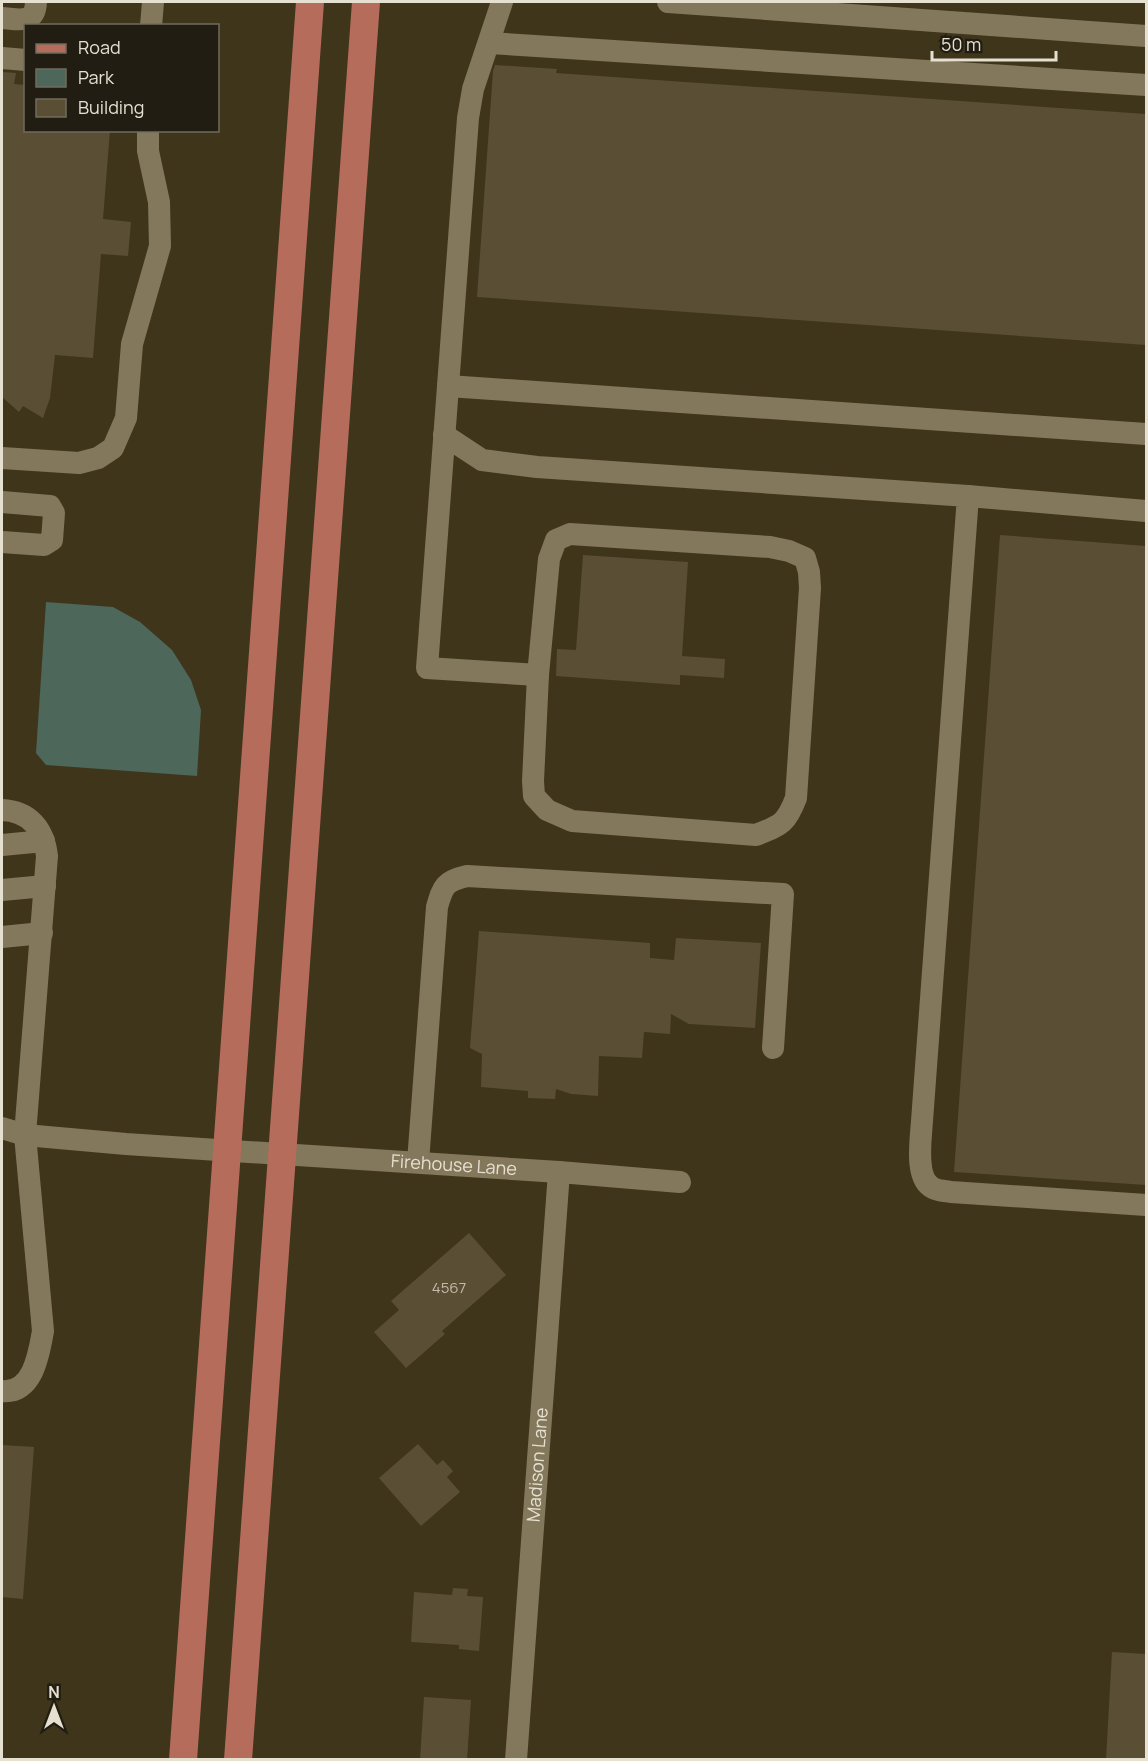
<svg xmlns="http://www.w3.org/2000/svg" width="1148" height="1761" viewBox="0 0 1148 1761" font-family="Manrope,sans-serif">
<rect width="100%" height="100%" fill="#3f351b"/>
<polygon fill="#4d675a" points="46,602 113,607 140,622 172,650 191,680 201,710 197,776 46,765 36,753"/>
<g fill="#5a4f35">
<polygon points="495,65 557,69 556,73 1146,114 1146,345 477,297 493,71"/>
<polygon points="2,72 16,73 14,84 26,85 26,130 110,130 103,219 131,222 128,256 101,254 93,358 55,355 50,398 43,418 23,406 19,412 2,397"/>
<polygon points="1000,535 1146,546 1146,1185 954,1172"/>
<polygon points="583,555 688,562 682,656 725,659 724,678 680,675 680,685 556,676 557,649 576,650"/>
<polygon points="479,931 650,943 650,958 674,960 676,938 761,943 755,1028 689,1024 671,1014 670,1034 644,1032 642,1058 599,1056 598,1096 571,1094 556,1089 555,1099 528,1098 528,1091 481,1087 482,1054 470,1048"/>
<polygon points="469,1233 506,1275 442,1331 445,1334 406,1368 374,1332 399,1310 391,1301"/>
<polygon points="418,1444 437,1465 443,1460 453,1471 447,1477 460,1492 421,1526 379,1478"/>
<polygon points="2,1445 34,1447 23,1599 2,1597"/>
<polygon points="453,1588 468,1589 467,1596 483,1597 479,1651 459,1649 459,1645 411,1642 414,1592 452,1595"/>
<polygon points="1112,1652 1146,1654 1146,1760 1106,1760"/>
<polygon points="424,1697 471,1700 467,1760 420,1760"/>
</g>
<g fill="none" stroke-linecap="round" stroke-linejoin="round">
<g stroke="#83785c" stroke-width="22">
<polyline points="502,2 473,89 468,118 427,668 538,675"/>
<polyline points="668,2 1146,36"/>
<path d="M2,18c17,1 33,7 34,-16"/>
<polyline points="151,26 153,2"/>
<polyline points="489,43 1146,85"/>
<polyline points="2,58 26,60"/>
<polyline points="448,386 1146,434"/>
<path d="M444,435l38,25 55,7 431,29 -46,625c-1,18 -8,58 11,67 5,3 13,3 18,4l195,13"/>
<polyline points="2,458 79,463 98,458 113,448 126,418 132,344 160,246 159,202 148,151 148,130"/>
<polyline points="968,496 1146,511"/>
<polyline points="2,502 50,506 54,513 52,540 44,545 2,542"/>
<path d="M570,534l200,13 19,4 16,7 4,14 1,16 -14,210c-10,26 -15,27 -40,37l-184,-14 -25,-11 -13,-14 -1,-15 5,-106 11,-116 7,-19z"/>
<path d="M2,810c27,1 42,19 45,46l-22,279 18,196c-4,23 -10,63 -41,60"/>
<polyline points="2,845 44,841"/>
<polyline points="2,890 45,886"/>
<polyline points="2,937 42,933"/>
<path id="s1" d="M2,1128l23,7 101,9 433,28 121,10"/>
<path d="M418,1162l19,-255c6,-21 8,-26 30,-31l316,18 -10,154"/>
<path id="s2" d="M516,1760l43,-588"/>
</g>
<g stroke="#b56c5b" stroke-width="28">
<polyline points="183,1760 310,2"/>
<polyline points="238,1760 366,2"/>
</g>
</g>
<g text-anchor="middle" stroke-width="4.5" stroke-linejoin="round" paint-order="stroke">
<g font-size="15" fill="#c3bcaa">
<text x="449" y="1293">4567</text>
</g>
<g font-size="18" fill="#e6e0d1" stroke="#211d12">
<text dy="6" stroke="none"><textPath href="#s1" startOffset="454">Firehouse Lane</textPath></text>
<text dy="6" stroke="none"><textPath href="#s2" startOffset="296">Madison Lane</textPath></text>
</g>
</g>
<rect width="1148" height="1761" fill="none" stroke="#e6e0d1" stroke-width="6"/>
<rect x="24" y="24" width="195" height="108" fill="#211d12" stroke="#706b5e" stroke-width="1.5"/>
<rect x="36" y="44" width="30" height="9" fill="#b56c5b" stroke="#706b5e" stroke-width="1.5"/>
<text x="78" y="54" font-size="18" fill="#e6e0d1">Road</text>
<rect x="36" y="69" width="30" height="18" fill="#4d675a" stroke="#706b5e" stroke-width="1.5"/>
<text x="78" y="84" font-size="18" fill="#e6e0d1">Park</text>
<rect x="36" y="99" width="30" height="18" fill="#5a4f35" stroke="#706b5e" stroke-width="1.5"/>
<text x="78" y="114" font-size="18" fill="#e6e0d1">Building</text>
<g transform="translate(54 1707)" stroke="#211d12" stroke-width="4.5" paint-order="stroke">
<path d="M0-4.5L10 22L0 15L-10 22Z" fill="#e6e0d1"/>
<text y="-9" font-size="16" font-weight="bold" text-anchor="middle" fill="#e6e0d1">N</text>
</g>
<path d="M932 51v9h124v-9" fill="none" stroke="#e6e0d1" stroke-width="3"/>
<text x="941" y="51" font-size="18" fill="#e6e0d1" stroke="#211d12" stroke-width="4.5" paint-order="stroke">50 m</text>
</svg>
